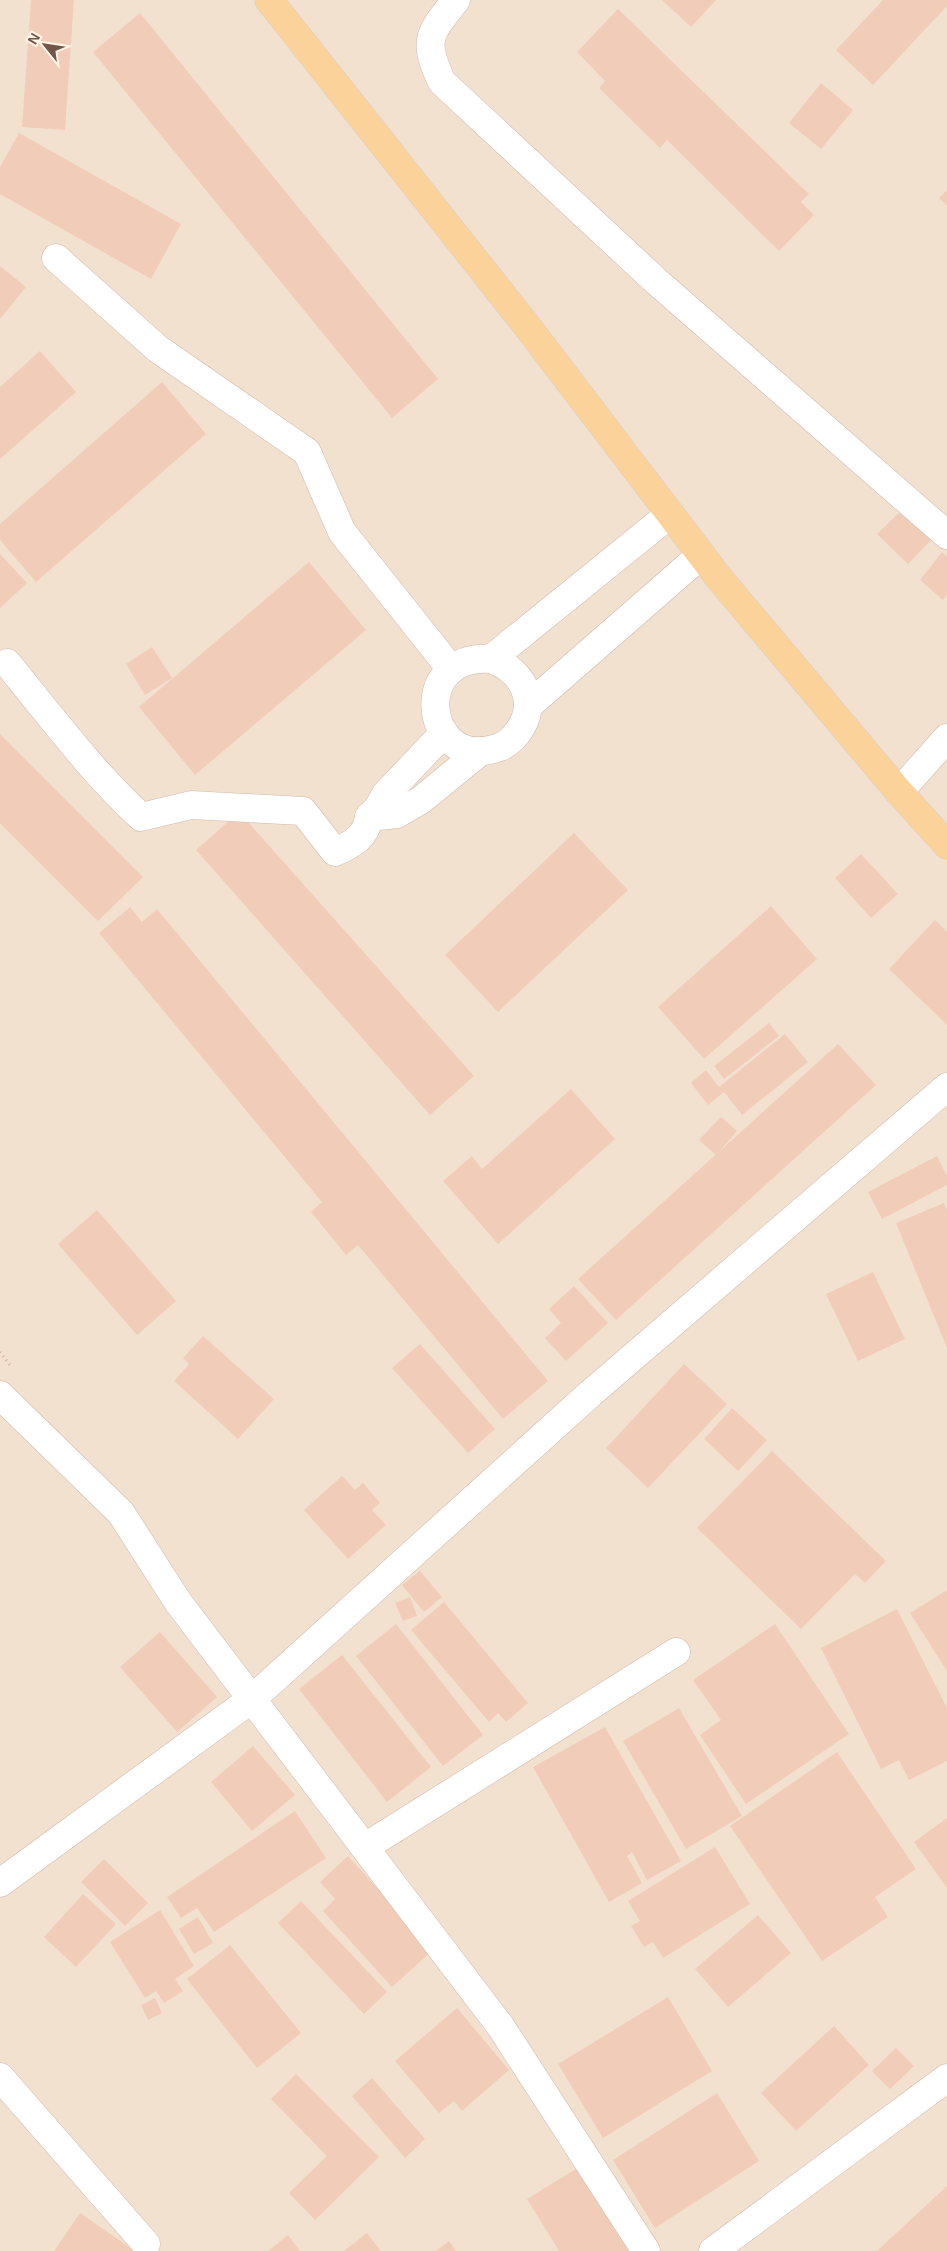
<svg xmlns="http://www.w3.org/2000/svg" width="947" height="2251" viewBox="0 0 947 2251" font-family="Arial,sans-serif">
<rect width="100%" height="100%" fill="#fcf0e1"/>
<rect fill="#f3e1d0" x="0" y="0" width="947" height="2251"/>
<g fill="#f1cdb9">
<polygon points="31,0 74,0 65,130 22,127"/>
<polygon points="662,0 716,0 691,27"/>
<polygon points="883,0 947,0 947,6 873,85 836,50"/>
<polygon points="618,9 809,194 801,202 814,215 779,251 667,140 660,148 599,88 605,81 577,52"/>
<polygon points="140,13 438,379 392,418 93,52"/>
<polygon points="821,83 853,110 821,149 789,123"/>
<polygon points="19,133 181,224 151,279 0,194 0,167"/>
<polygon points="947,190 947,206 939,198"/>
<polygon points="0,266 26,287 0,319"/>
<polygon points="40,351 76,392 0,459 0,387"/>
<polygon points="162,382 206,434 36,582 0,540 0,524"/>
<polygon points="902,510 932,539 908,564 877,534"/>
<polygon points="942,552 947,557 947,595 943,600 920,580"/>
<polygon points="0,554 27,583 0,608"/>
<polygon points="309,562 366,630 195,775 139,707"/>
<polygon points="152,647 172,678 145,695 126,664"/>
<polygon points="0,734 143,877 98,921 0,823"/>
<polygon points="239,812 474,1076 430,1115 196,850"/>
<polygon points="574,833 628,890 498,1012 445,955"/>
<polygon points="861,854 898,894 871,918 835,878"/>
<polygon points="771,906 817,959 704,1059 658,1007"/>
<polygon points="130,907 142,922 157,909 548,1381 503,1419 358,1245 346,1255 311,1212 322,1202 99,933"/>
<polygon points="935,920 947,932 947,1025 889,969"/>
<polygon points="769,1023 779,1036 724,1079 714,1066"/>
<polygon points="785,1034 808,1062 742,1115 724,1092 708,1105 691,1083 706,1070 719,1087"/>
<polygon points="838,1044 876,1085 616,1320 578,1279"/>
<polygon points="571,1089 615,1139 498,1244 443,1181 472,1156 482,1169"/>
<polygon points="721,1117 737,1131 716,1155 699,1140"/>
<polygon points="937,1156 947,1176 947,1185 882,1219 868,1192"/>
<polygon points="944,1203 947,1211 947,1348 896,1223"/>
<polygon points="97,1210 176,1301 137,1335 58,1244"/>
<polygon points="873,1272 905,1339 858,1361 826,1294"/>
<polygon points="574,1286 608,1323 566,1361 545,1338 561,1323 549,1309"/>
<polygon points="203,1336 274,1399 238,1439 174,1381 189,1364 183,1358"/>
<polygon points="420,1344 495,1429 468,1453 392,1368"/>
<polygon points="684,1364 727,1404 648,1488 606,1448"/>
<polygon points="732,1408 767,1440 738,1471 704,1439"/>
<polygon points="772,1451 886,1561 865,1583 855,1574 801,1629 697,1528"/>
<polygon points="342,1476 355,1490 363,1483 380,1503 372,1510 386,1525 348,1559 304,1510"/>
<polygon points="420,1571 442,1597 424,1612 402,1585"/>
<polygon points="947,1590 947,1671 910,1613"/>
<polygon points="410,1597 417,1616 403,1621 395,1603"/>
<polygon points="444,1602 528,1703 506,1722 498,1713 489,1722 411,1630"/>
<polygon points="897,1609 947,1708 947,1761 909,1780 899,1760 881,1769 821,1648"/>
<polygon points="396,1624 483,1735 443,1766 356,1656"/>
<polygon points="775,1624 849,1734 746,1804 700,1735 721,1720 693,1680"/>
<polygon points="160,1632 217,1697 177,1732 120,1667"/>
<polygon points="342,1655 431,1767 387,1802 299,1689"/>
<polygon points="679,1708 742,1816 686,1849 623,1741"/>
<polygon points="605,1727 681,1861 647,1880 632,1852 627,1856 642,1883 609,1902 533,1767"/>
<polygon points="253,1746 295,1795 252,1831 211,1782"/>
<polygon points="837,1752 916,1869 875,1897 888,1917 822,1961 730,1826"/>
<polygon points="295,1811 326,1858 214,1932 197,1908 181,1918 167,1897"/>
<polygon points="947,1818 947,1888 914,1842"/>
<polygon points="715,1847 750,1904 663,1958 653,1942 644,1947 631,1926 640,1921 628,1901"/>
<polygon points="348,1856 433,1950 392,1987 323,1911 335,1899 320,1882"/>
<polygon points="104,1859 148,1903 125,1926 81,1882"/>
<polygon points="83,1894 116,1924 76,1967 44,1937"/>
<polygon points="301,1901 387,1992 364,2014 278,1923"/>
<polygon points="160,1910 194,1966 175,1979 183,1991 164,2003 156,1991 145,1998 110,1942"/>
<polygon points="758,1915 791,1953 728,2007 695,1969"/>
<polygon points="198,1917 213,1943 194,1954 179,1929"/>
<polygon points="230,1945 301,2033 257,2068 187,1979"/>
<polygon points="668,1997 712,2071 603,2138 558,2064"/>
<polygon points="155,1998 162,2013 148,2020 141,2005"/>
<polygon points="457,2008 509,2070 462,2111 454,2101 439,2113 395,2061"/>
<polygon points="834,2026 869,2065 796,2131 761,2093"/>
<polygon points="896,2048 914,2066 890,2089 872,2071"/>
<polygon points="296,2074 379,2157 315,2220 289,2193 327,2156 271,2099"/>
<polygon points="372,2078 425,2139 405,2158 352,2096"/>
<polygon points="717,2093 759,2161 655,2228 613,2160"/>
<polygon points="579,2167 631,2251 559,2251 527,2199"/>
<polygon points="947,2186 947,2251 877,2251"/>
<polygon points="80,2213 135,2251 54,2251"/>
<polygon points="367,2233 381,2251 344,2251"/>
<polygon points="288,2235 300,2251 268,2251"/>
<polygon points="449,2241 456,2251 436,2251"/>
</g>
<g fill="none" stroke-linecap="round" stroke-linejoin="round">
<g stroke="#ceb9ab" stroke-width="29">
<g id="minor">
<path d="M456,0c-27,34 -34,40 -14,82l214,199 291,254"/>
<polyline points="56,258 158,349 307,452 342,532 451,669"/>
<path d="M491,659c37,14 50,50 21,80 -8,8 -17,10 -28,12 -60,7 -72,-97 7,-92l179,-145"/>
<path d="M7,663c43,52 84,108 134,154l50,-12 112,6 32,41c18,-8 31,-15 34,-35l9,-9 8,-14 58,-61"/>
<polyline points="528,706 701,555"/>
<polyline points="899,792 947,738"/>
<polyline points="369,817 397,814 421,800 481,751"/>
<polyline points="0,1395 121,1513 178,1602 501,2027 646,2251"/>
<polyline points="365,1847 676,1652"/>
<polyline points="0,1883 253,1698 591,1393 947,1087"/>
<polyline points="0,2077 146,2244"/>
<polyline points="713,2251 947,2078"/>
</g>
</g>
<g stroke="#d8cfcc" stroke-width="29">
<polyline id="major" points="269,0 527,326 719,578 899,792 947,845"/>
</g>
<polyline stroke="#d5b09d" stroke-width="3" stroke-dasharray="1 4" stroke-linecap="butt" points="0,1352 10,1365"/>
<use href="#minor" stroke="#fff" stroke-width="28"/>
<use href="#major" stroke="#fad29a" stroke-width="28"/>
</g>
<g transform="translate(45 45) rotate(300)" stroke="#fff4e7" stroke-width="4" paint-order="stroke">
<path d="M0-4L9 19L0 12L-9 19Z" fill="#725548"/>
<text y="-8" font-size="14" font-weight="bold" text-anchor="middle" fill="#725548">N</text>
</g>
</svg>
